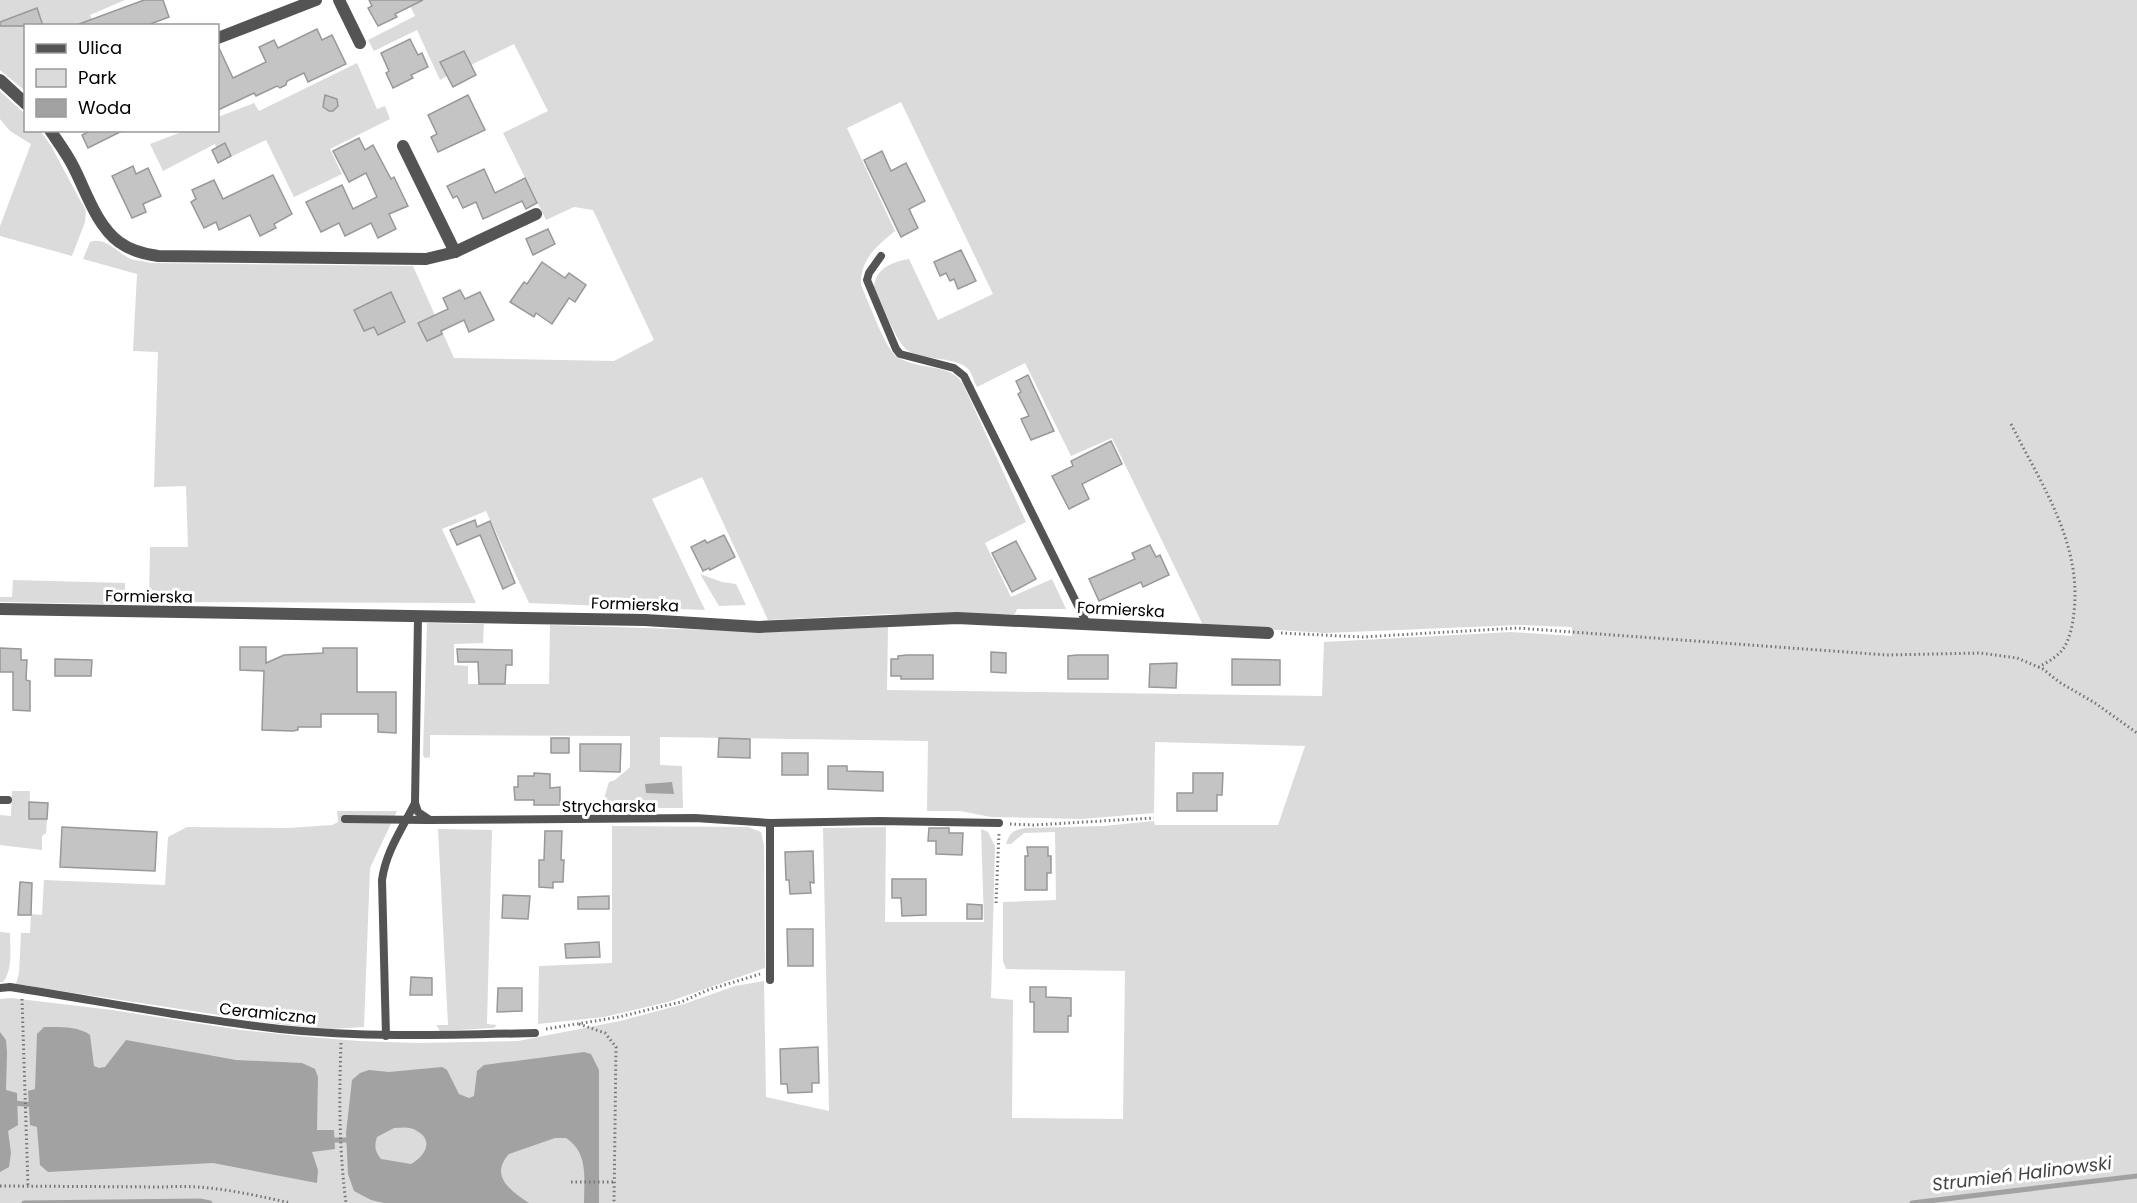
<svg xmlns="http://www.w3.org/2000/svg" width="2137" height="1203" viewBox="0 0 2137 1203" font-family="Poppins,sans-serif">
<rect width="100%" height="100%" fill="#fff"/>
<g fill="#dbdbdb">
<polygon points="0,0 125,0 90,15 94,25 26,26 25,91 0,70"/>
<path d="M407,0h1730v1203h-2137v-204l11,-1 101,12 129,20 57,6 61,5 58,2 101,-2 102,-20 64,-17 51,-18 29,-5 2,116 63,14 -6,-283 63,-1 -1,95h99l-3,-93 7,3 7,14 -4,152 22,2 -1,118 111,1 2,-148 -119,-2 -3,-8v-59l53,-2 -1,-68 -31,1 -13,11h-5c4,-12 8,-14 20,-16l78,-2 50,-5 1,4h123l27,-79 -150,-4 -1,71 -73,6 -90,-2 -31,-6h-33l1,-70 -268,-4v28l22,1 1,42h-82l8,-26 6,-2 15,-13v-31l-200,-1v22l-5,1 -2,-3 4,-132 57,1 -1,19 -29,1v21l14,1v18h81l1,-59 222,7 116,-5 -1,63 435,6 2,-54 187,-10 61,4v-9l-52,-2 -195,8 -122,-8 -91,-187 -41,18 -46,-93 -48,24c-3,-5 -5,-13 -8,-17 -12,-14 -46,-9 -62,-20 -10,-7 -27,-50 -33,-63 2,-19 18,-25 35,-28l29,61 55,-26 -92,-192 -54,26 48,103c-18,15 -35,28 -34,54 7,15 24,63 35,71 20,15 54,6 67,28l63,138 -41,21 26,54 41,-18 14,30h-49l-2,5h-126l-121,6 -66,-143 -50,22 53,111 -176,-7 -43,-92 -44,18 34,74 -327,-1 1,-55h38l-2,-61 -32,1 4,-135 -25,-1 4,-77 -54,-15 7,-17c16,-6 27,11 41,17 6,2 14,2 20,4l262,3 41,92 160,3 40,-21 -61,-130 -19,-3 -28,13 -43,-87 45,-22 -34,-67 -43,21 -8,-14 -23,11 7,14 -7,4 -23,-50 -43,21 -6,-11 47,-24z"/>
<polygon points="357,63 377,109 385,106 390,119 330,149 342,174 294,197 266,140 218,163 212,150 216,147 215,144 163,171 150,144 184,131 218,130 218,117 254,103 259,111"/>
<polygon points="0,91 25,114 26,130 41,132 51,146 86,211 85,222 72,256 0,236 0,226 31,144 10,131 0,119"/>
<polygon points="700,574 722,582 736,584 746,605 719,606"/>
<polygon points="13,580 125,583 125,594 119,602 109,604 0,602 0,597 12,597"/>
<polygon points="12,791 30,791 29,819 47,819 46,833 42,836 42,850 0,845 0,815 11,816"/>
<polygon points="337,811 397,811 370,868 364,1027 331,1029 278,1024 16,984 19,973 21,933 30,933 31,914 42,915 44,880 165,885 168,837 187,827 289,828 332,825 338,822"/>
<polygon points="612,826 748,827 761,832 764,845 765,968 668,1002 604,1017 538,1024 539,966 612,963"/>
<polygon points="438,829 492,830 487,1024 497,1025 494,1028 440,1031 436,1025 448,1025"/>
<path d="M0,932l10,1c0,15 3,37 -7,49h-3z"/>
</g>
<g fill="#a2a2a2" fill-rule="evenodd">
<polygon points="672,782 674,794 646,793 645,784"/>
<path d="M44,1027c14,0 35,-1 46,8l4,31 5,2 6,-1 21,-27 110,20 66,3 13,6 3,8 -1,53h17l1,19 -23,3 6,18 -1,13 -104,-20 -165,9 -8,-7 -3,-38 -7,-2 -2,-34 7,-2 2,-55z"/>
<polygon points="0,1032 6,1040 7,1052 6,1090 17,1093 18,1125 8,1131 11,1153 9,1167 0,1172"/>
<path d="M584,1052l7,2 8,16v133h-15c0,-24 5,-50 -18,-65h-11l-46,16c-20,22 2,37 20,49h-145l-13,-3 -17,-9 -6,-17 -2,-41 6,-53 8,-7 9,-3 20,2 53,-5 5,3 12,24 10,4 5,-2 3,-25 7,-6zM394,1128c7,0 16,-2 23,3 18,10 7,26 -6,33l-30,-5c-6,-8 -7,-12 -4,-22z"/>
</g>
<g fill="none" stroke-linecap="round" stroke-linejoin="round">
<g stroke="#a2a2a2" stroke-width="5">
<polyline points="0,1102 36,1105"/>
<polyline points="327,1140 346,1140 351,1142"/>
<polyline points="24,1203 200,1201 210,1203"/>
<polyline points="1912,1203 2137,1176"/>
</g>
</g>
<g fill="#c4c4c4" stroke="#989898" stroke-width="1.5">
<polygon points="144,0 163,0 169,17 145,26 79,26 79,24"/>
<polygon points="369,0 423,0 395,14 397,17 378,26 368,8 372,6"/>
<polygon points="37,8 43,26 0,26 0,22"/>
<polygon points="317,29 322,40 332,35 346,64 308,82 304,73 287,81 286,85 280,88 277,86 256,96 254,93 218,110 218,46 233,78 266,62 259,47 274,40 278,48"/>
<polygon points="410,39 418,55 422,53 428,67 411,75 413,78 393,88 386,73 389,71 381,53"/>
<polygon points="464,51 476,75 453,87 440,62"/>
<polygon points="325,95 337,99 338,106 333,111 329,111 323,107"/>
<polygon points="468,95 485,130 438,152 431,137 437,134 428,115"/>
<polygon points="92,130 124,130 88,148 82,135"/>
<polygon points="359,138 365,150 373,145 391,179 394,177 408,206 389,214 396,229 378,238 371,223 345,236 339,223 321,232 306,202 342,185 353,209 377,197 366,173 349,182 333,151"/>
<polygon points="225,143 231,156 218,163 212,150"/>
<polygon points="882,151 891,171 906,163 925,201 909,209 918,228 901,237 864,160"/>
<polygon points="133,166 136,174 148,168 161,196 143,204 146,212 132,218 112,176"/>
<polygon points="484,169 495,193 525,178 537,203 526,209 522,201 483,219 476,202 463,208 457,196 453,198 447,186"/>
<polygon points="273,175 292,214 274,224 276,228 260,236 250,215 219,230 216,222 204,228 191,202 196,199 192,190 214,180 223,199"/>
<polygon points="548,229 555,244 533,255 526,239"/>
<polygon points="961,250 976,281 958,289 954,279 950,281 946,273 940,276 934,262"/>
<polygon points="542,262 565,278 569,273 586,285 575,302 569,298 552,324 536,313 534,317 510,302 524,282 527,284"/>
<polygon points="460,290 465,299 480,292 494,320 469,332 464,320 441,331 442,334 427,341 418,323 448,309 443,298"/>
<polygon points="391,292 405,322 378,335 374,327 364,331 354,310"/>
<polygon points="1028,375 1054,431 1031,440 1021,419 1029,416 1018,394 1021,392 1016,381"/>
<polygon points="1111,441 1122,464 1082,484 1089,499 1069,509 1052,476 1073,466 1071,461"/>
<polygon points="475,520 477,527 490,521 515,583 503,589 480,535 457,545 450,530"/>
<polygon points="724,535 735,557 710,570 709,568 703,571 691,547 705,540 707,543"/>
<polygon points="1016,541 1036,579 1012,592 992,553"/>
<polygon points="1150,545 1156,557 1160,555 1169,575 1143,587 1141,582 1099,601 1089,579 1135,559 1132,553"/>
<polygon points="240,647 266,647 266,663 284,655 323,653 323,648 357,648 357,692 396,692 396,733 378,732 378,714 321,714 321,727 298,727 298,730 293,731 262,730 264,671 240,670"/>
<polygon points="0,648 21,649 21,660 27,660 26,680 30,681 30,711 13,710 13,672 0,672"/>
<polygon points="457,649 512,650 512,665 506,665 505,684 479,684 478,662 458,662"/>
<polygon points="991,652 1006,653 1006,673 991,672"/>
<polygon points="907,655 933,655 933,679 901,679 901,676 891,676 891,659 898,659 898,656"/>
<polygon points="1077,655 1108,655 1108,679 1068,679 1068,656"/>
<polygon points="55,659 92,660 91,676 55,676"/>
<polygon points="1232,659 1280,660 1280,685 1232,685"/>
<polygon points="1177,663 1176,688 1149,687 1150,664"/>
<rect x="551" y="738" width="18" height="15"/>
<polygon points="719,738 750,739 750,758 718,757"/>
<polygon points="580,744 621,744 620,772 580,771"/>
<rect x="782" y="753" width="26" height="22"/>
<polygon points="828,766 847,766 847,771 883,772 883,791 828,789"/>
<polygon points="534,773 550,774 550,788 560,787 560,805 534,805 534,800 515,800 514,787 518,787 518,776 534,776"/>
<polygon points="1193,773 1223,773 1222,795 1217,795 1217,811 1177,811 1177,793 1193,793"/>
<polygon points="29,802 48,803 47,819 29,819"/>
<polygon points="62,827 157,832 155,871 60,867"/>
<polygon points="929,828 949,828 949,833 963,833 962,855 936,854 936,841 928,841"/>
<polygon points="545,831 562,831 561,860 564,860 563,882 553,882 553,888 539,887 539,860 544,860"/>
<polygon points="1027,847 1048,847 1048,856 1051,856 1051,873 1047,873 1047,890 1025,890 1025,856 1028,856"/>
<polygon points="813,851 814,883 810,882 811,893 790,894 789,880 786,880 785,852"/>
<polygon points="892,879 926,879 926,915 902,916 901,898 892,898"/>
<polygon points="20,882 32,883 31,915 18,915"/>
<polygon points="503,895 530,896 528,919 502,918"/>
<polygon points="609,896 609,909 578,909 578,897"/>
<polygon points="967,904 982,905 982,919 967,919"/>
<polygon points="787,929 813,929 813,966 788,966"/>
<polygon points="599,942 600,957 566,958 565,944"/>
<polygon points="411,977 432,978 432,995 410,995"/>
<polygon points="1030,987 1046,987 1046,997 1071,998 1071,1016 1068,1016 1068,1032 1034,1032 1034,1002 1030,1002"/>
<polygon points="498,988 522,988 522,1011 497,1012"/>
<polygon points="818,1047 819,1083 812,1083 812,1092 788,1093 787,1084 781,1084 780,1049"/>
</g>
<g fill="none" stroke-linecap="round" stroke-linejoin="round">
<g stroke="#767676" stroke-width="3" stroke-dasharray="1.5 3" stroke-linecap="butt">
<path d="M2011,424c30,60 71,119 63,188 -1,10 -3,22 -8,32 -5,11 -17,17 -27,23"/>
<polyline points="1281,633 1362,637 1517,628 1887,655 1980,653 2017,658 2043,669 2059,682 2095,703 2137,733"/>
<polyline points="1010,824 1033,825 1154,818"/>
<polyline points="996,903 999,833"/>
<polyline points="22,999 28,1186"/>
<polyline points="579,1024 605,1033 616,1047 614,1203"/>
<polyline points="546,1029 619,1017 655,1008 681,1002 708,990 760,974"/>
<path d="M341,1043c-2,54 -2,106 5,160"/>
<polyline points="571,1182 615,1182"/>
<path d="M0,1186l165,1c43,-3 84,7 126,16"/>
</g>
<g stroke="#545454" stroke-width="8">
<polyline points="881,256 869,273 867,280 896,349 900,354 954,368 964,376 1087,624"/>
<polyline points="418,617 415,803 418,812 430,820 695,818 770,823 879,821 999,823"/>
<polyline points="0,800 8,800"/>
<polyline points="345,819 428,820"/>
<polyline points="770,823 770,980"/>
<path d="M0,988l10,-1c90,14 180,32 270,42 85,9 170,6 255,4"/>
<path d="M386,1036l-4,-156c4,-29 20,-51 33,-77"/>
</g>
<g stroke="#545454" stroke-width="12">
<polyline points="339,0 360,43"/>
<polyline points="218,38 316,0"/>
<polyline points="0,80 26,104"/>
<path d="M50,130c8,12 17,24 23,36 13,25 23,59 46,76 12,9 25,12 39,14l268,3 29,-7 81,-38"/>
<polyline points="403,146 455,252"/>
<polyline points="0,609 645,620 759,627 957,618 1268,633"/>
</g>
</g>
<g text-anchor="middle" stroke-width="6" stroke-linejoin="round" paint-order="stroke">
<g font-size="16" fill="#000" stroke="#fff">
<text transform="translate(149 596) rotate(1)" y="6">Formierska</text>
<text transform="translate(635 604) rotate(2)" y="6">Formierska</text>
<text transform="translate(1121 609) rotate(3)" y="6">Formierska</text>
<text x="609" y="812">Strycharska</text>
<text transform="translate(268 1013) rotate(6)" y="6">Ceramiczna</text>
</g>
<g font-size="18" font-style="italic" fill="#434343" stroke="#fff">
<text transform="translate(2022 1174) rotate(-7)" y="6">Strumień Halinowski</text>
</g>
</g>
<rect x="24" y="24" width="195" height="108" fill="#ffffff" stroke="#999999" stroke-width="1.5"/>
<rect x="36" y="44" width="30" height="9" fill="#545454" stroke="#999999" stroke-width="1.5"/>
<text x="78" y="54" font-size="18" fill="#000000">Ulica</text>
<rect x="36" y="69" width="30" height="18" fill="#dbdbdb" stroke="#999999" stroke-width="1.5"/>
<text x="78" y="84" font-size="18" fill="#000000">Park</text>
<rect x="36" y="99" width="30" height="18" fill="#a2a2a2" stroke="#999999" stroke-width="1.5"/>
<text x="78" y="114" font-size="18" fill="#000000">Woda</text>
</svg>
